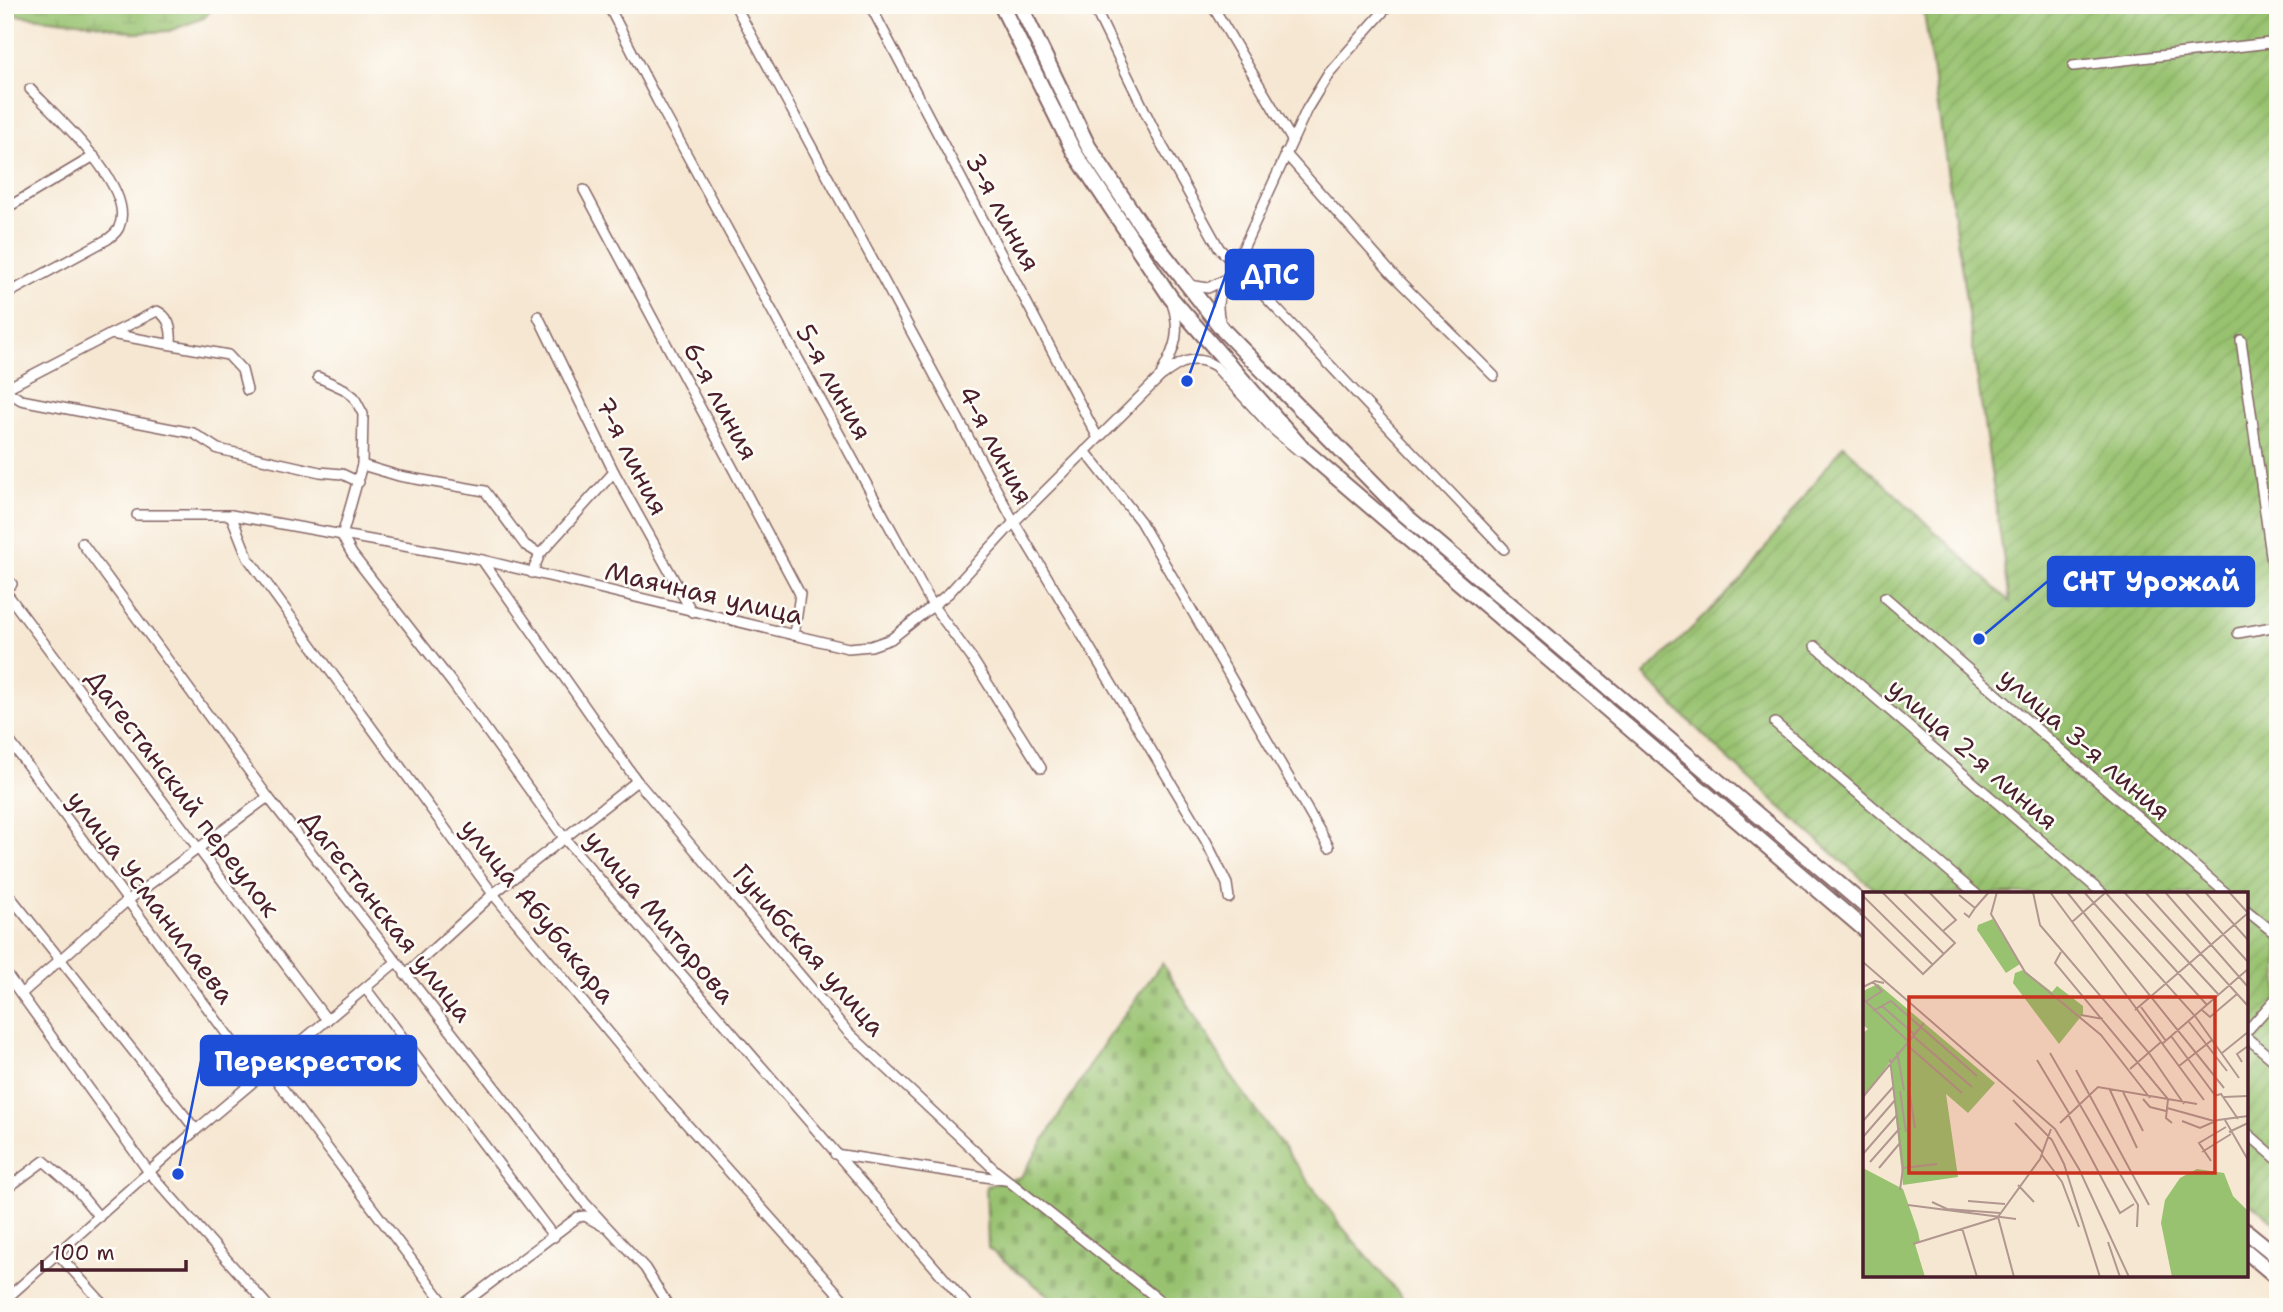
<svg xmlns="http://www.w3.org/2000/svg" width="2283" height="1312" viewBox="0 0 2283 1312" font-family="'Shantell Sans',sans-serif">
<defs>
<pattern id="wetland-marsh" width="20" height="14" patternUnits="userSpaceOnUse" patternTransform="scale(1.75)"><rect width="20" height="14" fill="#98c26f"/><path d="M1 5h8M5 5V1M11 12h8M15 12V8" fill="none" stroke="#84a660"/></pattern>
<pattern id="cemetery-stones" width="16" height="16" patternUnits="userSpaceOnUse" patternTransform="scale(1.75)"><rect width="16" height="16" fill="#98c26f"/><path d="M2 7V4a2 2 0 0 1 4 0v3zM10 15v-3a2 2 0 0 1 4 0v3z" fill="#84a660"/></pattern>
<pattern id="garden-furrows" width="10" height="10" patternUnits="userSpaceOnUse" patternTransform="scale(1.75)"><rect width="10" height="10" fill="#98c26f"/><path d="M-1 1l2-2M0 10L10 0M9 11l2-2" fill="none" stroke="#84a660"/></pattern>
</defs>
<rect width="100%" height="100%" fill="#fdfcf7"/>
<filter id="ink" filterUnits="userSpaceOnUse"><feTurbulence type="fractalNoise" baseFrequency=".0143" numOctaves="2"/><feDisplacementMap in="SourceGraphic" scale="14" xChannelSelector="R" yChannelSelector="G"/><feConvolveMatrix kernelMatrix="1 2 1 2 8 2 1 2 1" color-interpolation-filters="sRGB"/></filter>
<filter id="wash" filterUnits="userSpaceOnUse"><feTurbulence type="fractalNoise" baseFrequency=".00686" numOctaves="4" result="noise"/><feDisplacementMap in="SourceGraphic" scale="28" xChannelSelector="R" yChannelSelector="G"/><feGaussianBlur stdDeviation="1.57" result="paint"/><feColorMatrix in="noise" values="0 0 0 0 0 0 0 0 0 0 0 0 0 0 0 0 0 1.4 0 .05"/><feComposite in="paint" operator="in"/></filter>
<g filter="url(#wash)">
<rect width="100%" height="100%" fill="#f6e7d2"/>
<polygon fill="url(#wetland-marsh)" stroke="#71704d" stroke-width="2" points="5,5 215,5 204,18 169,31 135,33 95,24 5,14"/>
<polygon fill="url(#cemetery-stones)" stroke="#71704d" stroke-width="2" points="1162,963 1234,1080 1342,1227 1410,1307 1205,1307 1201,1303 1197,1307 1063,1307 988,1248 986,1186 1021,1177 1106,1040"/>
<path fill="url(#garden-furrows)" stroke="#71704d" stroke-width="2" d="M1923,5h355v1220l-32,-25v-306h-366c-82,-70 -162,-141 -236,-219l96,-94 103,-136 167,157z"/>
</g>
<g filter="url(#ink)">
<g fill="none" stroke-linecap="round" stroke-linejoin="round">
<g stroke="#866565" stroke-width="12">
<g id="minor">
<polyline points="608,5 657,100 933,606 971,657 1041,768"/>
<polyline points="735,5 1014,522 1206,841 1227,884 1229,898"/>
<polyline points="870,5 1098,438"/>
<polyline points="1093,5 1158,138 1219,248 1504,549"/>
<polyline points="1212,5 1292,140"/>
<polyline points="2073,66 2278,42"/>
<polyline points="1285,153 1393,275 1494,376"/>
<polyline points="584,190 800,594 794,635"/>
<polyline points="5,209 94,156"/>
<polyline points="1189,285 1208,288 1224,280"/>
<path d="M5,295l103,-56c4,-3 10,-8 11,-12 18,-39 -64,-112 -89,-138"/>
<polyline points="538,316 614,472 692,612"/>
<path d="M1220,321c-6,-21 2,-38 15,-55l72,-157 22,-36 60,-68"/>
<path d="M111,334l46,-23c13,6 15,20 14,33"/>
<polyline points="2241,340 2278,605"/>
<path d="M1162,372c14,-24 19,-42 10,-69"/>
<polyline points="318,377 344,389 354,397 363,414 362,465 342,536 352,554 453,684 565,839 969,1307"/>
<polyline points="5,389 111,334 228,355 242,370 247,390"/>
<polyline points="5,390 21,400 193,433 218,449 320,472 342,474 359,482"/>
<polyline points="1085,451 1140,521 1329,847"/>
<polyline points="362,465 399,476 485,491 525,545 540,554"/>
<path d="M137,515h94l251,45 366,88 23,-2 20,-7 58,-46 65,-71 146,-145c19,-14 33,-24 55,-11l60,65 24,20"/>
<polyline points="231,515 248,558 493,894 666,1101 850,1307"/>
<polyline points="82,543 268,797 585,1203 645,1268 669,1307"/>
<polyline points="482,560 637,781 848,1032 996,1171 1168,1307"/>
<polyline points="532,573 540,554 614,472"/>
<polyline points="5,577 12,584"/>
<polyline points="5,591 327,1020"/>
<polyline points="1885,597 2227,894"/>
<polyline points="2238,633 2278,626"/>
<polyline points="1815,646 2103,894"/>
<polyline points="1775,723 1976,894"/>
<polyline points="5,735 252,1068 274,1077 447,1307"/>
<polyline points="5,890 196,1130"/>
<polyline points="2246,910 2278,936"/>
<polyline points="5,972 149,1172 269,1307"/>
<polyline points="405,975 493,894 637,781"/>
<polyline points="366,989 554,1237"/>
<polyline points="21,994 127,901 268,797"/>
<polyline points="2246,1032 2278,996"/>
<polyline points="2246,1037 2278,1064"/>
<polyline points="2246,1132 2278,1160"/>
<polyline points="835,1154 1005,1180"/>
<polyline points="5,1190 44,1161 76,1189 99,1217"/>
<polyline points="57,1253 106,1307"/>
<polyline points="5,1300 196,1130 396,962"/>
<polyline points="459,1307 578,1217 585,1216 603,1226"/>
</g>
</g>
<g stroke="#866565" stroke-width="18">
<g id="primary">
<polyline points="1001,5 1074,152 1171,298 1302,448 1865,930"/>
<polyline points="1020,5 1088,146 1141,225 1223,330 1405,515 1865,906"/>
<polyline points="2246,1231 2278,1257"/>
<polyline points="2246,1251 2278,1278"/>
</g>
</g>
<use href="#minor" stroke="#fff" stroke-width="9"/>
<use href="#primary" stroke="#fff" stroke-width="14"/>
</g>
</g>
<g text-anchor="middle" stroke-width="5" stroke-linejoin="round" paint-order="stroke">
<g font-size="26" fill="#4a1f2b" stroke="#fdfcf7">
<text transform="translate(1003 212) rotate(62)" y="9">3-я линия</text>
<text transform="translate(834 382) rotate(61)" y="9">5-я линия</text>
<text transform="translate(721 401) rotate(62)" y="9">6-я линия</text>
<text transform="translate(996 445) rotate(62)" y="9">4-я линия</text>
<text transform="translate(632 456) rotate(63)" y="9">7-я линия</text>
<text transform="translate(704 593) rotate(13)" y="9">Маячная улица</text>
<text transform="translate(2085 744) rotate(41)" y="9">улица 3-я линия</text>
<text transform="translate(1973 754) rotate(41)" y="9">улица 2-я линия</text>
<text transform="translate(183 793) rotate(53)" y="9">Дагестанский переулок</text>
<text transform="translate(151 897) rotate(53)" y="9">улица Усманилаева</text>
<text transform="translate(538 911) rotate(51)" y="9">улица Абубакара</text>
<text transform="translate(387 916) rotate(52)" y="9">Дагестанская улица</text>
<text transform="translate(660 917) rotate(50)" y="9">улица Митарова</text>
<text transform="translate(809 950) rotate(49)" y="9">Гунибская улица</text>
</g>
</g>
<g transform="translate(1863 892)">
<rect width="385" height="385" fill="#f6e7d2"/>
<path d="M334,277l27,4 9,23 15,15v66h-76l-11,-54 4,-23 15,-22z" fill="#98c26f"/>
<path d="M130,27l27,45 -14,9 -29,-43 1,-5zM160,78l29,22 5,-6 26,20v8l-24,30 -46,-61 2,-10z" fill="#98c26f"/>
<path d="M15,92l117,99 -27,30 -22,-19 12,83 -55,8 -13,-123 -27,36v-65l5,-4 -5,-4v-34zM0,276l40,21 15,43 2,10 -5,2 10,33h-62z" fill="#98c26f"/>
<path fill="none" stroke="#b1978f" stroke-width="2" d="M19,0l62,62M66,0l27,28 -13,11M134,0l-6,22 34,58 76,63 49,63M170,0l7,33 109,128 35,51M187,0l154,208M204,0l157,196M221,0l111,124 44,62M242,0l102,113M261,0l95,103M282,0l103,114M302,0l83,95M322,0l63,70M342,0l43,48M366,0l19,21M96,3l16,13 -6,9 -5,-4M0,4l70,69M112,16l14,-16M0,23l60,59 32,-31 -52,-51M209,30l33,-29M198,60l-6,11 113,136 -2,19 6,5M0,70l192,167 24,40 50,108M0,95l12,-6 9,2M0,107l45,42M2,110l17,-11 -9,-9M19,114l32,28M278,115l25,34M272,118l113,-97M339,118l8,7 27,-23M10,119l18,-10 86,75M218,123l22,4M326,130l38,49M50,144l59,51M308,144l43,58M43,152l56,49M299,152l86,-75M34,160l7,38M187,161l88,152 -1,22M359,161l26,-21M27,167l13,109 -3,22M174,168l32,53M379,170l-5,-8 11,-8M316,174l33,-26M267,177l31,-27M213,178l73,135M246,196l28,60M46,197l6,39M37,199l6,41M260,200l20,39M351,204l7,-2 17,25M0,205l61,-74M361,205l24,-1M280,207l7,8 16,4M150,208l39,40 12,24 36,113M304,216l47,13M205,222l52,99 14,-9M362,228l23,40M0,229l31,-35M319,229l18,7 18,-8 30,-4M152,231l28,30M197,231l38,-36 99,17M366,240l19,-9M0,245l33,-38M339,260l29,-18M0,262l34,-39M179,263l20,27 17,45M348,269l-12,-18 27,-16M7,270l30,-34M16,276l21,-25M40,276l34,-4M155,293l16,17M105,309l37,3M69,310l15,7 53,4M45,313l108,14M99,336l15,49M245,350l12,35M50,352l84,-26M151,385l-16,-60 42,-58 11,-30"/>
<path fill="#c8321e" fill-opacity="0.15" stroke="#c8321e" stroke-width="3.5" d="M46,105h306v176h-306z"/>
<rect width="385" height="385" fill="none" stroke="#4a1f2b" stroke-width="3.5"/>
</g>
<path fill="none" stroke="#1d4ed8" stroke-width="2.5" d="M1187 381L1226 274M1979 639L2048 581M178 1174L201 1061"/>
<g fill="#1d4ed8" stroke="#fdfcf7" stroke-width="2.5">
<circle cx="1187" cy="381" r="7"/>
<circle cx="1979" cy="639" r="7"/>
<circle cx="178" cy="1174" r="7"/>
</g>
<g fill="#1d4ed8" stroke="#1d4ed8" stroke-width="2.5">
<rect x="1226" y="250" width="87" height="49" rx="7"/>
<rect x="2048" y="557" width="206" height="49" rx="7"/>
<rect x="201" y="1036" width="215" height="49" rx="7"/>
</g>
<g font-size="28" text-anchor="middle" font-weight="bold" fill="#fff">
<text x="1270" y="284">ДПС</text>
<text x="2151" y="591">СНТ Урожай</text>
<text x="308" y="1071">Перекресток</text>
</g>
<rect width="2283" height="1312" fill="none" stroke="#fdfcf7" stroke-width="28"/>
<path d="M42 1260v10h144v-10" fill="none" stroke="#4a1f2b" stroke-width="3.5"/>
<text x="52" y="1260" font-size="21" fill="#4a1f2b" stroke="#fdfcf7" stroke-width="5" paint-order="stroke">100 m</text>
</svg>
